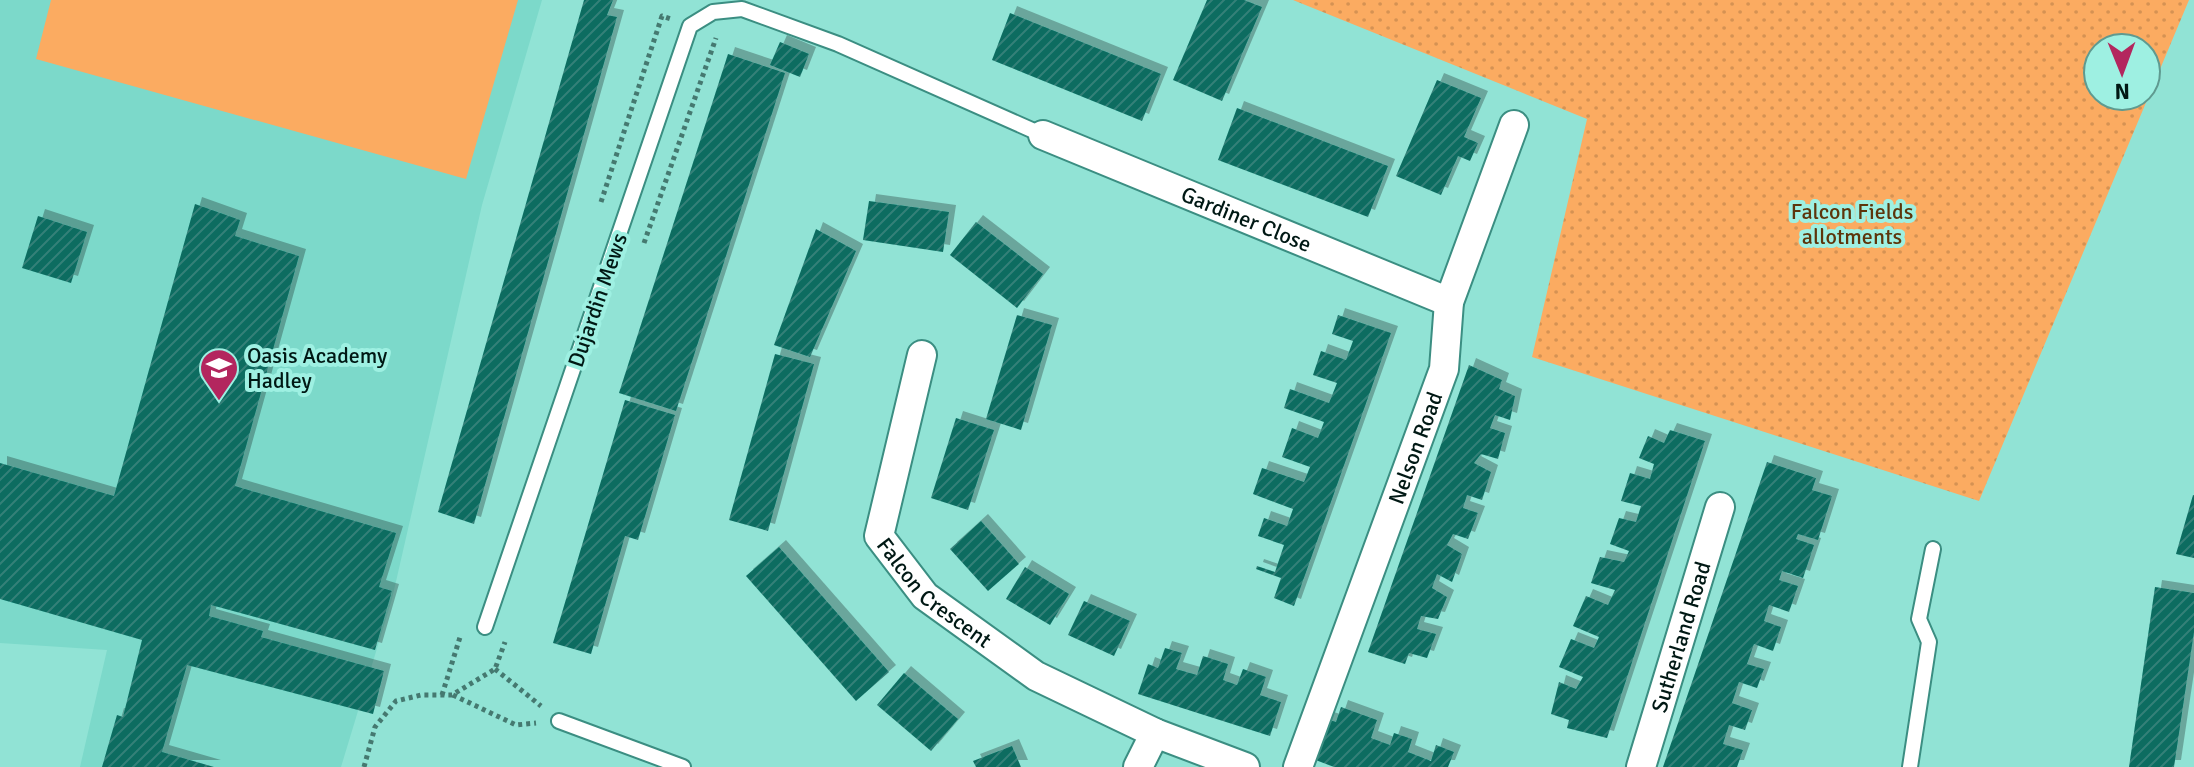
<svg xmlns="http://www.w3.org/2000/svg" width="2194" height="767" viewBox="0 0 2194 767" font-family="Signika,sans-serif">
<defs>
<pattern id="park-dots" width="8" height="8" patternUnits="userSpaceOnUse" patternTransform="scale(2)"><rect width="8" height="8" fill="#fbab61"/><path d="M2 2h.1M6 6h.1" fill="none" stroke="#d59253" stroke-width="1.8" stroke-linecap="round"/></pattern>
<pattern id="building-hatch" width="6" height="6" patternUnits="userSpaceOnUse" patternTransform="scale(2)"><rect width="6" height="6" fill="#0a6c61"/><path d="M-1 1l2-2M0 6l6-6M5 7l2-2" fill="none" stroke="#348077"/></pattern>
<filter id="shadow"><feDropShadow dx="7" dy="-7" stdDeviation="0" flood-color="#0004"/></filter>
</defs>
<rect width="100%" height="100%" fill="#91e3d5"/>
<polygon fill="#7cd9ca" points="0,0 542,0 482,205 392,599 341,767 80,767 107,650 0,643"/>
<polygon fill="#fbab61" points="51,0 518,0 466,179 36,59"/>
<path fill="url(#park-dots)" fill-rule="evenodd" d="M1293,0h896l-210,501 -447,-144 55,-238zM2146,48v48h-48v-48z"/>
<g fill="url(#building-hatch)" filter="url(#shadow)">
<polygon points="584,0 613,0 607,15 617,17 474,524 438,512"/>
<polygon points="1207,0 1244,0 1262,7 1222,101 1173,80"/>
<polygon points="1010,13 1161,74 1142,121 992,60"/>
<polygon points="780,42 809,54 800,77 770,65"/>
<polygon points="728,54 785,73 676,411 619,393"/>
<polygon points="1437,80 1481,98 1464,137 1478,143 1470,161 1458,156 1441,195 1396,176"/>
<polygon points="1237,108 1388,166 1368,217 1218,160"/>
<polygon points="869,201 949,212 943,252 863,240"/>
<polygon points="195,204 240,220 235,236 299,256 235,486 396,533 379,587 392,591 375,650 211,605 209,616 263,631 261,637 384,671 373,714 187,665 162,752 214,767 102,767 117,715 123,717 142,640 0,599 0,463 114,496"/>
<polygon points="38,216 87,232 71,283 22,268"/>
<polygon points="976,222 1043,274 1017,308 950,255"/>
<polygon points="816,229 856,251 810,357 774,345"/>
<polygon points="1017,315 1052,325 1021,430 986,419"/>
<polygon points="1338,315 1391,333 1294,606 1274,598 1281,578 1256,569 1257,566 1275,572 1284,545 1258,536 1264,518 1287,526 1293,509 1253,494 1262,468 1304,482 1310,467 1282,457 1292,428 1318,438 1324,422 1284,408 1290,389 1329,403 1337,383 1313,375 1321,351 1346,360 1353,341 1332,334"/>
<polygon points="775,354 814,364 768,531 729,520"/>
<polygon points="1469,365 1502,380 1499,389 1515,396 1510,420 1495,415 1490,428 1505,433 1498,459 1481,454 1474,463 1491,472 1482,500 1467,495 1463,508 1478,513 1468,539 1453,534 1447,545 1462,554 1452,582 1437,574 1432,588 1447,597 1438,619 1421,616 1417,629 1436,634 1427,658 1409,653 1405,664 1368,652"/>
<polygon points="625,400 675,415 638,540 625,536 591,654 553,643"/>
<polygon points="956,418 994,430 968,510 931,498"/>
<polygon points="1670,430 1705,441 1607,738 1567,728 1569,720 1551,714 1559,682 1576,689 1583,677 1559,667 1571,639 1594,648 1599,637 1573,626 1586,596 1608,605 1615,590 1591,583 1600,557 1624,562 1629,551 1610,544 1619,518 1636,522 1641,506 1621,501 1630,473 1650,479 1654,464 1639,458 1648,436 1664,443"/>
<polygon points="1767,462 1816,478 1812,490 1832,496 1818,540 1798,534 1796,539 1814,545 1803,578 1782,571 1779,580 1798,586 1789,612 1769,605 1764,621 1781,627 1773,651 1754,644 1747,664 1764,669 1757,688 1739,682 1732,703 1752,710 1745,730 1729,725 1723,744 1743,750 1737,767 1663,767"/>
<polygon points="2193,495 2194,495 2194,558 2176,554"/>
<polygon points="981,521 1019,564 988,591 950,549"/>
<polygon points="779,547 889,672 856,701 746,576"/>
<polygon points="1025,567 1069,594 1050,625 1006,599"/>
<polygon points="2155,587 2194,593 2194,632 2174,767 2129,767"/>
<polygon points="1084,601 1130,621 1114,656 1068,635"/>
<polygon points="1165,648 1182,653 1176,669 1197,675 1203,656 1228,664 1223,680 1237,685 1243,669 1266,677 1260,695 1281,702 1270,736 1138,694 1148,664 1158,668"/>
<polygon points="904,673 958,719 931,751 877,705"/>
<polygon points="1341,707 1377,720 1371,738 1390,745 1394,733 1412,739 1408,752 1431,761 1436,745 1454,752 1448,767 1334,767 1313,759 1327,719 1336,722"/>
<polygon points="1012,746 1021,767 976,767 973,761"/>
</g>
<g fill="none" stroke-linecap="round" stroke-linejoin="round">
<g stroke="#3b8e82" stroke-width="18">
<g id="service">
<polyline points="485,627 690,26 713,12 742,9 838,44 1043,135"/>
<polyline points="559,721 683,767"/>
<polyline points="1910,767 1929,642 1919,619 1933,549"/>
</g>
</g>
<g stroke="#3b8e82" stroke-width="32">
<g id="minor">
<path id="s1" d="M1043,135l406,167"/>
<path id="s2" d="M922,355l-43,181 46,60 111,80 119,57"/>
<polyline points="1138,767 1155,733 1245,767"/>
<path id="s3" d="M1298,767l146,-398 5,-67 65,-177"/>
<path id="s4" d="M1641,767l79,-260"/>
</g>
</g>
<g stroke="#457970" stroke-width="5" stroke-dasharray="4 4" stroke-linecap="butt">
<polyline points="601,202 662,16 671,19"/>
<polyline points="644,243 716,38"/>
<polyline points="495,669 541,706"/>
<polyline points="442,695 461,634"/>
<polyline points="453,695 516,725 536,723"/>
<polyline points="364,767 375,727 396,701 421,695 452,695 495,669 505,642"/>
</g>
<use href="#service" stroke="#fff" stroke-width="14"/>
<use href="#minor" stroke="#fff" stroke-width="28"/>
</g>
<defs>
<g id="school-pin" transform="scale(2)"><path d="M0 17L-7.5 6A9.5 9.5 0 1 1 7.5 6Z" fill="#b3265e" stroke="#9ef0e2"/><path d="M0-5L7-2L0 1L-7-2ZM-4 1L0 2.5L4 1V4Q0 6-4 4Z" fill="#fff"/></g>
</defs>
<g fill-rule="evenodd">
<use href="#school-pin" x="219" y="368"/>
</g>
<g text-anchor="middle" stroke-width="8" stroke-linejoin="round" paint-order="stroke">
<g font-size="22" fill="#5d350b" stroke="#9ef0e2">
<text x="1852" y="219">Falcon Fields<tspan x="1852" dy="25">allotments</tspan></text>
</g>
<g font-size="22" fill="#001814" stroke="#9ef0e2">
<text dy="8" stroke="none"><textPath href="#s1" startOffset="220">Gardiner Close</textPath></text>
<text transform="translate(597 300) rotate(-71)" y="8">Dujardin Mews</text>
<text dy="8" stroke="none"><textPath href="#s3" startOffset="340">Nelson Road</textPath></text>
<text dy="8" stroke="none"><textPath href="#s2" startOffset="266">Falcon Crescent</textPath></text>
<text dy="8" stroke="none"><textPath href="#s4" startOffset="136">Sutherland Road</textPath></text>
</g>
<g font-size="22" fill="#001814" stroke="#9ef0e2" text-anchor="start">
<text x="247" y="363">Oasis Academy<tspan x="247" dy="25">Hadley</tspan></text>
</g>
</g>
<g transform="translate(2122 72) rotate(179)"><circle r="38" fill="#9ef0e2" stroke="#5f9a90" stroke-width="2"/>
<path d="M0-6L14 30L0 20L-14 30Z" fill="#b3265e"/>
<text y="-12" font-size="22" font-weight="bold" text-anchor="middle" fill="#001814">N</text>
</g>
</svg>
